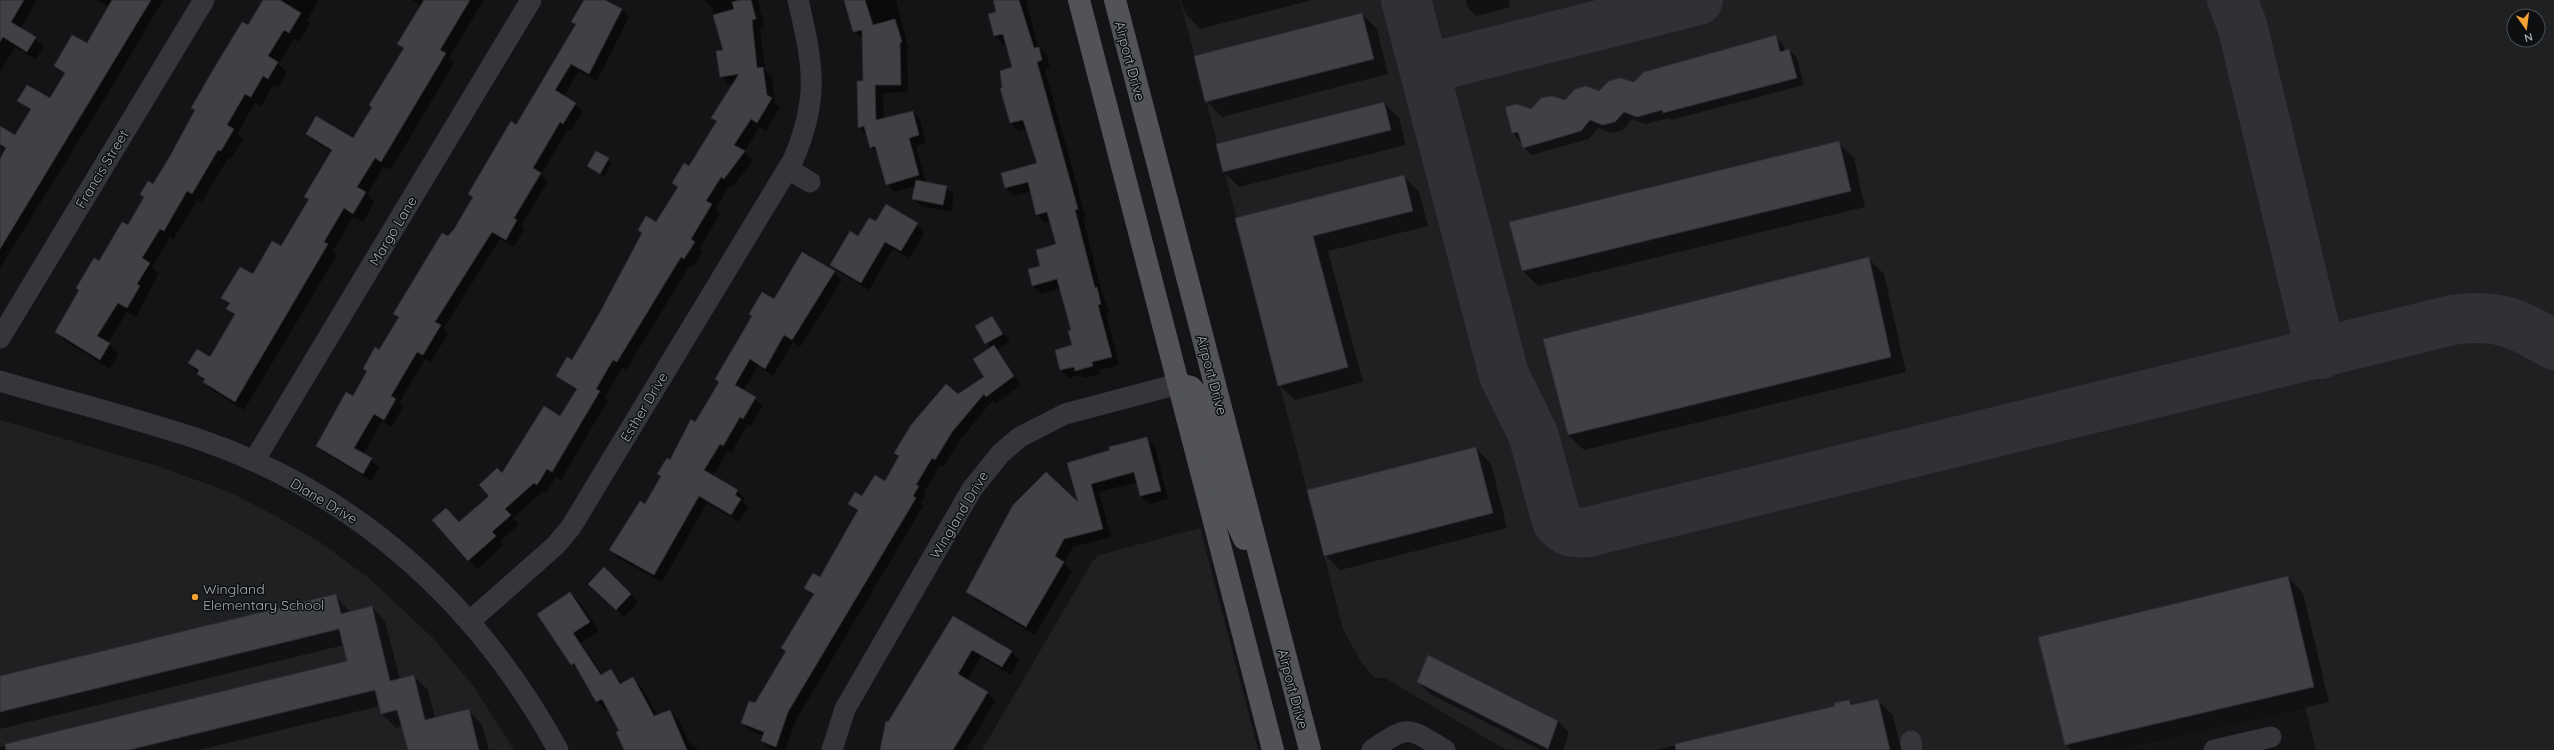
<svg xmlns="http://www.w3.org/2000/svg" width="2554" height="750" viewBox="0 0 2554 750" font-family="Quicksand,sans-serif">
<rect width="100%" height="100%" fill="#131415"/>
<g fill="#1f2022" fill-rule="evenodd">
<path d="M1180,0h1374v750h-238l-11,-43 -178,43h-621l-121,-72h-10l-14,-16 -18,-33zM2514,16h24v24h-24z"/>
<polygon points="0,420 157,466 227,491 274,515 320,542 371,580 433,638 474,687 514,750 0,750"/>
<polygon points="1200,528 1258,750 982,750 1092,562 1099,555"/>
</g>
<g fill="#0007">
<polygon points="0,0 37,0 20,29 44,46 36,59 15,47 0,72"/>
<polygon points="97,0 163,0 104,100 0,268 0,161 6,150 0,146 0,127 16,136 30,111 19,101 50,99 65,75 56,66 87,45 109,7"/>
<polygon points="264,0 319,0 307,20 310,23 299,42 294,39 278,64 287,72 278,88 273,85 261,106 255,103 237,134 243,139 230,160 228,158 202,202 197,200 173,240 170,237 152,267 159,273 136,317 127,312 108,343 119,354 110,369 65,341 56,331 99,262 128,226 196,111 192,108"/>
<polygon points="412,0 484,0 449,58 454,63 402,151 390,170 384,166 367,195 374,202 363,222 353,217 333,251 337,255 244,410 213,391 189,363 210,358 235,316 227,309 230,305 223,298 253,275 281,248 309,200 305,196 332,152 316,143 307,134 353,139 373,108 370,105 404,49 399,44 421,6"/>
<polygon points="584,0 603,0 621,9 629,17 597,81 579,71 563,97 583,111 571,131 568,129 541,175 548,181 521,226 524,229 514,247 500,239 443,329 448,334 431,362 425,359 399,403 403,407 392,427 382,421 363,454 379,467 371,481 325,453 317,446 353,397 368,372 364,369 380,351 399,319 394,314 474,198 469,194 517,126 576,25 573,22"/>
<polygon points="703,0 758,0 764,27 760,28 765,70 772,77 775,103 780,108 766,131 760,127 744,152 753,160 733,187 730,185 715,209 720,214 700,248 703,251 693,267 690,265 626,370 622,368 605,398 608,400 561,480 556,477 546,493 543,491 513,518 519,525 500,541 503,545 478,569 469,560 459,523 490,496 502,474 560,417 577,391 557,376 572,361 678,188 673,183 690,168 718,123 713,118 733,84 729,85 721,76 724,51 712,7"/>
<polygon points="853,0 896,0 909,50 907,50 908,92 883,93 884,119 913,112 920,120 926,143 916,146 926,183 946,187 954,195 951,212 921,206 913,198 916,186 895,192 887,184 879,155 871,147 867,135 859,127 864,82 863,39 854,32"/>
<polygon points="994,0 1026,0 1037,44 1047,56 1050,68 1045,70 1086,218 1083,218 1102,293 1109,312 1106,313 1119,365 1099,370 1100,374 1084,378 1081,375 1069,378 1061,370 1073,346 1072,331 1061,288 1041,294 1033,286 1042,266 1057,245 1051,221 1045,223 1037,215 1031,191 1014,196 1006,188 1038,164 1027,129 1019,131 1011,123 1013,68 1007,43 1003,44 995,36 989,15 997,13"/>
<polygon points="1181,0 1312,0 1200,29 1185,13"/>
<polygon points="1466,0 1508,0 1510,7 1476,16 1468,8"/>
<polygon points="1362,14 1377,29 1388,74 1222,117 1206,101"/>
<polygon points="1775,36 1783,44 1785,51 1789,50 1797,58 1804,85 1671,120 1669,118 1645,124 1632,119 1623,130 1611,133 1598,128 1589,139 1531,155 1513,133 1531,110 1635,84"/>
<polygon points="1384,103 1399,118 1406,145 1239,187 1224,172"/>
<polygon points="1838,142 1854,158 1865,207 1538,286 1523,271"/>
<polygon points="597,152 612,163 604,177 589,166"/>
<polygon points="1403,176 1419,192 1428,226 1328,251 1363,382 1295,400 1279,385 1237,219"/>
<polygon points="876,223 914,223 923,231 923,236 909,258 893,249 869,290 839,272 831,264"/>
<polygon points="1868,258 1884,274 1906,372 1584,450 1568,435"/>
<polygon points="834,272 842,280 800,347 793,342 773,376 758,366 743,391 763,406 751,426 748,424 731,453 728,451 713,476 737,491 745,498 743,502 748,507 739,522 707,503 662,582 618,558 610,550 645,505 662,477 658,474 670,461 713,394 753,317 750,314"/>
<polygon points="992,317 1010,342 997,349 1021,385 995,404 992,401 960,440 943,467 940,465 924,493 926,495 920,504 923,506 796,720 785,750 770,749 762,741 764,736 750,731 742,723 787,652 782,647 813,596 805,588 820,579 858,512 849,504 886,482 899,457 896,453 958,395 986,377 991,348 976,327"/>
<polygon points="1146,438 1155,447 1168,499 1150,504 1141,496 1138,482 1099,492 1111,537 1073,547 1064,563 1072,571 1035,635 976,600 967,591 1079,506 1069,464"/>
<polygon points="1476,448 1491,464 1507,528 1340,570 1325,555"/>
<polygon points="604,569 638,602 624,617 590,584"/>
<polygon points="2288,577 2303,593 2329,702 2124,750 2071,750 2066,745"/>
<polygon points="570,593 580,603 599,631 581,643 603,675 611,670 623,684 632,679 642,688 658,716 670,711 679,720 688,741 699,750 625,750 621,731 609,710 607,711 597,702 581,673 572,664"/>
<polygon points="335,595 350,612 372,607 385,621 400,680 414,676 428,690 435,718 468,710 482,724 489,750 408,750 402,726 396,728 382,714 380,706 199,750 0,750 0,747 348,662 344,645 0,729 0,677"/>
<polygon points="953,617 1011,652 1019,660 1011,675 981,657 967,681 987,692 995,701 966,750 881,750 888,723"/>
<polygon points="1418,682 1558,721 1569,733 1563,750 1540,750 1430,694"/>
<polygon points="1877,700 1893,715 1901,750 1655,750 1836,707 1849,701 1854,705"/>
</g>
<g fill="none" stroke-linecap="round" stroke-linejoin="round">
<g stroke="#303134" stroke-width="50">
<path d="M1406,0l98,375 29,59 24,87c8,11 17,13 31,11l864,-212c43,-7 66,3 102,25"/>
<polyline points="2232,0 2242,25 2321,354"/>
<polyline points="1419,50 1429,61 1445,64 1698,0"/>
</g>
</g>
<g fill="#3f4145" stroke="#2d2e31">
<polygon points="0,0 24,0 11,22 36,37 27,52 3,37 0,42"/>
<polygon points="112,0 151,0 0,249 0,159 6,148 0,144 0,126 15,135 31,109 17,101 27,85 50,98 65,73 54,66 72,35 87,43"/>
<polygon points="263,0 280,0 301,13 289,33 284,30 268,56 278,62 268,79 263,76 251,97 245,94 227,125 234,129 221,151 218,150 192,194 187,191 164,231 160,229 142,258 150,263 137,284 140,286 127,308 118,303 97,336 110,343 100,360 55,332 79,290 76,288 94,258 99,261 122,222 128,225 144,197 140,194 148,181 153,184 170,156 195,110 191,108 213,70 242,22 248,25"/>
<polygon points="424,0 470,0 440,50 446,53 393,142 381,162 375,158 357,187 366,192 353,214 344,208 324,242 328,244 235,402 203,382 205,379 197,374 199,370 188,363 197,349 210,357 235,314 226,309 230,303 221,298 240,267 253,274 272,241 281,246 309,199 304,197 332,150 306,134 316,116 353,138 372,107 369,105 404,48 397,44"/>
<polygon points="584,0 605,0 622,9 589,74 571,64 555,90 576,103 563,124 560,122 533,168 541,173 514,218 517,220 506,240 492,232 435,322 441,325 423,355 417,352 391,396 396,399 384,420 374,414 354,448 372,458 363,474 316,446 346,392 353,396 367,371 363,369 375,347 379,350 399,317 393,314 442,233 448,236 454,229 473,197 468,194 511,121 516,125 576,24 571,22"/>
<polygon points="740,0 751,0 756,19 752,20 757,68 763,67 767,95 772,98 757,123 751,119 734,145 745,151 724,179 721,177 706,201 712,204 691,239 695,242 684,259 681,257 617,362 613,360 596,389 600,391 552,472 547,469 537,485 534,483 505,509 511,515 492,532 496,536 468,561 432,520 446,508 459,522 489,496 479,485 497,468 502,473 544,406 560,416 577,389 556,376 567,357 572,360 599,314 642,233 638,230 646,216 656,222 678,187 672,183 684,163 689,166 717,121 711,118 739,74 720,77 716,51 723,50 713,15 734,9 732,2"/>
<polygon points="844,0 865,0 873,25 895,19 902,42 900,43 901,85 875,85 876,120 913,111 919,135 909,138 919,175 886,185 875,146 870,148 864,126 858,128 857,81 863,81 862,30 853,32"/>
<polygon points="993,0 1019,0 1034,48 1039,47 1042,60 1037,62 1078,209 1075,210 1095,288 1097,287 1101,304 1098,305 1112,357 1092,362 1093,366 1075,371 1074,367 1060,370 1055,350 1072,345 1068,331 1071,330 1057,279 1032,286 1028,269 1040,266 1036,250 1056,244 1047,212 1036,215 1028,182 1005,188 1001,173 1037,163 1023,120 1010,123 1000,88 1002,88 1000,71 1012,67 1003,34 994,36 988,14 996,12"/>
<polygon points="1362,13 1374,59 1205,102 1194,56"/>
<polygon points="1776,35 1780,52 1789,49 1797,78 1663,113 1662,110 1637,117 1624,112 1615,122 1603,125 1590,120 1581,131 1523,148 1518,132 1512,133 1505,107 1517,104 1531,109 1541,98 1552,96 1565,100 1575,89 1586,86 1599,91 1609,81 1620,78 1634,82 1644,72"/>
<polygon points="1384,102 1391,130 1223,172 1216,144"/>
<polygon points="1839,141 1851,191 1522,271 1509,222"/>
<polygon points="596,151 609,158 600,174 587,166"/>
<polygon points="1404,175 1413,211 1313,236 1348,367 1278,386 1235,218"/>
<polygon points="916,180 947,186 943,205 912,199"/>
<polygon points="886,204 918,223 901,251 885,242 861,283 830,265 850,231 858,236 869,218 876,221"/>
<polygon points="802,252 835,271 792,340 784,335 765,369 750,359 735,385 756,397 743,419 740,417 723,446 720,444 704,470 738,490 735,495 741,499 731,515 699,496 654,575 609,550 640,501 645,504 661,476 657,474 667,458 670,460 691,419 695,422 712,394 719,382 715,379 752,316 749,314 762,292 774,299"/>
<polygon points="1869,257 1891,357 1568,435 1543,339"/>
<polygon points="992,316 1003,334 985,344 975,326"/>
<polygon points="994,345 1014,376 986,397 984,394 952,432 935,460 932,458 916,485 919,486 913,496 916,498 788,712 776,747 761,741 764,732 741,723 749,701 755,703 786,651 781,648 814,594 804,588 813,573 820,577 858,510 848,504 855,492 862,496 875,475 885,481 899,456 894,453 911,425 946,384 958,394 984,377 973,359"/>
<polygon points="1147,437 1161,491 1140,496 1134,472 1091,484 1103,529 1064,539 1055,556 1064,562 1026,627 966,592 1013,505 1046,472 1078,502 1067,463 1110,450 1109,447"/>
<polygon points="1476,447 1493,513 1324,556 1307,490"/>
<polygon points="604,567 631,594 616,610 588,584"/>
<polygon points="2288,576 2314,687 2065,745 2038,637"/>
<polygon points="570,592 590,622 573,633 601,675 611,669 620,684 633,677 654,716 670,710 687,750 624,750 616,732 619,731 602,699 596,702 574,663 571,665 537,614"/>
<polygon points="336,594 341,614 372,606 390,681 414,675 425,720 469,709 479,750 408,750 397,710 381,714 375,690 129,750 6,750 5,744 347,661 339,629 0,712 0,676"/>
<polygon points="953,616 1012,651 1002,667 972,650 958,674 988,692 953,750 880,750 886,721 888,722"/>
<polygon points="1428,655 1558,721 1548,749 1417,682"/>
<polygon points="1878,699 1890,750 1676,750 1675,744 1835,706 1834,703 1849,700 1851,705"/>
</g>
<g fill="none" stroke-linecap="round" stroke-linejoin="round">
<g stroke="#34363a" stroke-width="21">
<polyline points="788,169 810,182"/>
<polyline points="0,338 204,0"/>
<path d="M0,381c67,20 135,37 201,59 157,54 278,165 357,310"/>
<polyline points="254,461 531,0"/>
<path d="M470,621l86,-76 15,-18 222,-367c27,-62 20,-96 5,-160"/>
<polyline points="1911,741 1912,750"/>
<polyline points="832,750 845,709 972,489 1001,453 1020,437 1065,414 1178,384"/>
<path d="M1372,750c37,-25 34,-24 73,0"/>
<polyline points="2214,750 2271,737"/>
</g>
<g stroke="#515359" stroke-width="22">
<polyline points="1079,0 1273,750"/>
<polyline points="1115,0 1310,750"/>
<polyline points="1178,384 1191,387 1199,396 1227,501 1244,539"/>
</g>
</g>
<circle fill="#f0a131" stroke="#0e0f10" stroke-width="1.5" cx="195" cy="597" r="4"/>
<g text-anchor="middle" stroke-width="3" stroke-linejoin="round" paint-order="stroke">
<g font-size="14" fill="#a5abb5" stroke="#0e0f10">
<text transform="translate(1130 61) rotate(75)" y="5">Airport Drive</text>
<text transform="translate(102 169) rotate(-59)" y="5">Francis Street</text>
<text transform="translate(393 231) rotate(-59)" y="5">Margo Lane</text>
<text transform="translate(1212 375) rotate(75)" y="5">Airport Drive</text>
<text transform="translate(644 407) rotate(-59)" y="5">Esther Drive</text>
<text transform="translate(324 501) rotate(31)" y="5">Diane Drive</text>
<text transform="translate(959 515) rotate(-59)" y="5">Wingland Drive</text>
<text transform="translate(1293 689) rotate(75)" y="5">Airport Drive</text>
</g>
<g font-size="14" fill="#a5abb5" stroke="#0e0f10" text-anchor="start">
<text x="203" y="594">Wingland<tspan x="203" dy="16">Elementary School</tspan></text>
</g>
</g>
<g transform="translate(2526 28) rotate(166)"><circle r="19" fill="#0e0f10" stroke="#4a4d52"/>
<path d="M0-3L7 15L0 10L-7 15Z" fill="#f0a131"/>
<text y="-6" font-size="11" font-weight="bold" text-anchor="middle" fill="#a5abb5">N</text>
</g>
</svg>
